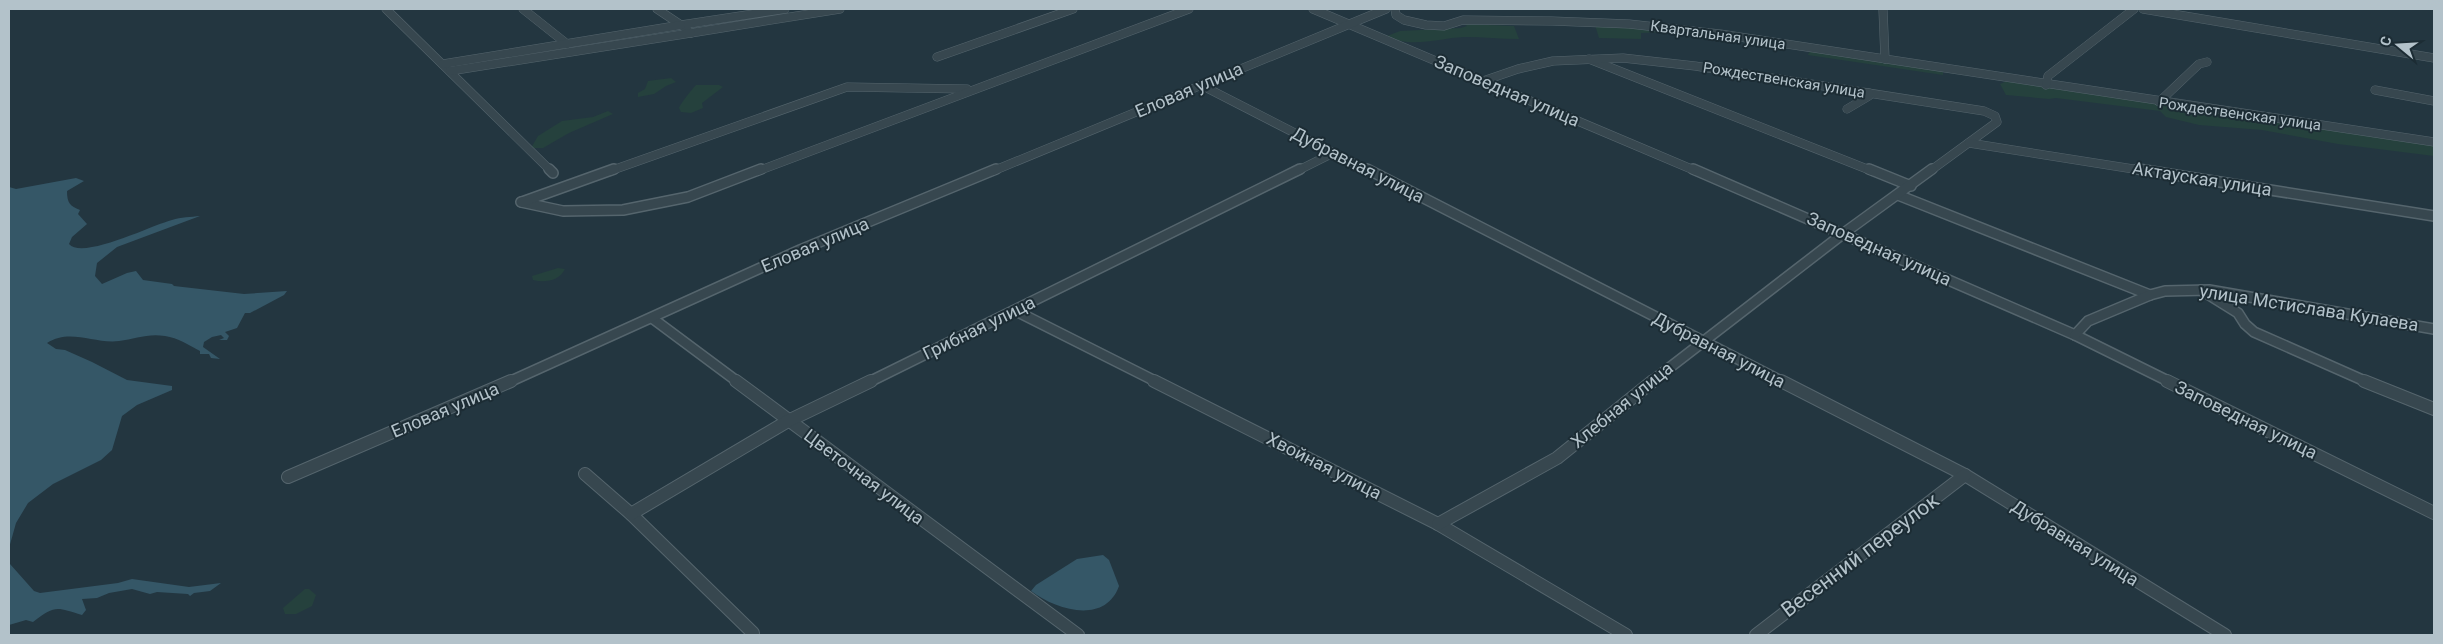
<svg xmlns="http://www.w3.org/2000/svg" width="2443" height="644" viewBox="0 0 2443 644" font-family="Roboto,sans-serif">
<rect width="100%" height="100%" fill="#233640"/>
<g fill="#25413d">
<path d="M1465,24l49,2 5,13c-18,0 -36,-2 -55,-2 -25,1 -53,12 -77,-1l13,-5 61,-3 6,-2z"/>
<polygon points="1595,25 1665,31 1666,32 1641,33 1641,39 1599,38"/>
<polygon points="1810,50 1943,71 1943,75 1808,55"/>
<polygon points="671,78 676,82 666,86 654,94 638,97 638,93 645,89 648,81"/>
<polygon points="2007,81 2434,145 2434,156 2338,144 2262,130 2199,125 2166,117 2160,111 2056,98 2049,99 2006,95 2000,84"/>
<path d="M696,85h23l4,2 -21,16 1,5 -12,5 -10,-1 -2,-4c2,-5 14,-20 17,-23z"/>
<polygon points="608,111 613,114 569,133 543,148 531,148 538,136 562,121 593,117"/>
<path d="M558,268l7,1c-6,12 -20,14 -32,11l-1,-4z"/>
<polygon points="305,589 309,589 316,595 312,606 296,614 285,614 283,608"/>
</g>
<g fill="#355767">
<path d="M76,178l8,3 -17,10c0,12 3,15 13,19l-2,4 9,10 -15,13 -3,7c14,16 83,-19 103,-24 9,-3 19,-3 28,-4l-83,31 -20,16 -2,13 7,8 25,-11 9,-2 7,9 29,4 2,2 70,8 43,-3 -3,4 -34,18h-5l-8,15 -12,4 4,4 -2,4h-8l5,-2 -3,-3 -9,2 -8,5 -1,5 17,12 -9,-1 -2,-4h-9v-3c-11,-6 -22,-13 -35,-15 -17,-3 -30,3 -46,5 -25,3 -49,-13 -72,2l9,6 9,1 27,12 35,18 45,6v4l-35,15 -15,11 -10,34 -11,10 -48,24 -25,19 -12,20 -7,25v-361l7,2z"/>
<path d="M9,553l1,11 24,27 6,2 78,-10 14,-4 57,8 32,-4 -11,8 -16,2 -4,3 -2,-2 -31,-2 -7,2 -18,-5 -23,4 -12,5 -15,1 4,11 -4,5c-26,-8 -27,-10 -49,7l-7,-2 -17,5z"/>
<path d="M1103,555l6,5 10,26c-14,39 -63,24 -88,5l5,-6 41,-26z"/>
</g>
<g fill="none" stroke-linecap="round" stroke-linejoin="round">
<g stroke="#55656d" stroke-width="9">
<g id="minor-far2">
<polyline points="386,9 551,171"/>
<polyline points="523,9 567,44"/>
<polyline points="657,9 681,25"/>
<polyline points="785,9 681,25 691,33 840,9"/>
<polyline points="1313,9 1696,171"/>
<polyline points="1395,9 1396,15 1404,20 1426,25 1444,26 1463,20 1552,21 1629,24 1720,34 2434,142"/>
<polyline points="2143,9 2434,58"/>
<polyline points="1883,10 1885,59"/>
<polyline points="937,57 1073,9"/>
<polyline points="1589,59 1872,171"/>
<polyline points="443,64 681,25"/>
<polyline points="450,71 691,33"/>
<polyline points="1483,81 1518,69 1553,61 1623,58 1695,66 1984,111 1995,116 1997,122 1930,171"/>
<polyline points="1201,85 1369,171"/>
<polyline points="2046,85 2048,76 2134,9"/>
<polyline points="2375,90 2434,101"/>
<polyline points="2159,102 2199,64 2207,62"/>
<polyline points="1847,109 1869,96 1869,93"/>
<polyline points="1969,143 2146,171"/>
<polyline points="610,171 847,87 967,89"/>
<polyline points="758,171 1189,9"/>
<polyline points="993,171 1386,9"/>
<polyline points="1297,171 1333,153"/>
</g>
</g>
<g stroke="#55656d" stroke-width="12">
<g id="minor-far1">
<polyline points="549,169 553,173"/>
<polyline points="1367,169 1783,382"/>
<polyline points="1693,169 2075,335 2170,382"/>
<polyline points="1869,169 1911,186"/>
<polyline points="2138,169 2434,216"/>
<polyline points="1898,195 2150,295"/>
<polyline points="521,202 563,211 623,210 688,197 761,169"/>
<polyline points="522,202 614,169"/>
<polyline points="2201,290 2238,313 2245,324 2254,332 2367,382"/>
<polyline points="1016,311 1157,382"/>
<polyline points="652,318 738,382"/>
<polyline points="2075,335 2088,321 2150,295 2165,291 2209,290 2434,329"/>
<polyline points="509,382 800,250 996,169"/>
<polyline points="869,382 1300,169"/>
<polyline points="1651,382 1844,233 1932,169"/>
</g>
</g>
<g stroke="#55656d" stroke-width="14">
<g id="minor">
<polyline points="736,381 1078,635"/>
<polyline points="1154,381 1438,524 1626,635"/>
<polyline points="1781,381 1965,475 2225,635"/>
<polyline points="2167,381 2434,513"/>
<polyline points="2364,381 2434,409"/>
<polyline points="585,474 631,514 753,633"/>
<polyline points="288,477 511,381"/>
<polyline points="631,514 788,421 871,381"/>
<polyline points="1438,524 1557,458 1653,381"/>
<polyline points="1756,635 1965,475"/>
</g>
</g>
<use href="#minor-far2" stroke="#37474f" stroke-width="8"/>
<use href="#minor-far1" stroke="#37474f" stroke-width="9"/>
<use href="#minor" stroke="#37474f" stroke-width="12"/>
</g>
<g text-anchor="middle" stroke-width="4" stroke-linejoin="round" paint-order="stroke">
<g font-size="15" fill="#b3c2ca" stroke="#1c2c34">
<text transform="translate(1718 35) rotate(8)" y="5">Квартальная улица</text>
<text transform="translate(1784 80) rotate(9)" y="5">Рождественская улица</text>
<text transform="translate(2240 114) rotate(8)" y="5">Рождественская улица</text>
</g>
<g font-size="18" fill="#b3c2ca" stroke="#1c2c34">
<text transform="translate(1189 90) rotate(-23)" y="6">Еловая улица</text>
<text transform="translate(1507 91) rotate(23)" y="6">Заповедная улица</text>
<text transform="translate(1358 165) rotate(27)" y="6">Дубравная улица</text>
<text transform="translate(2202 179) rotate(9)" y="6">Актауская улица</text>
<text transform="translate(815 245) rotate(-23)" y="6">Еловая улица</text>
<text transform="translate(1879 249) rotate(24)" y="6">Заповедная улица</text>
<text transform="translate(2309 308) rotate(9)" y="6">улица Мстислава Кулаева</text>
<text transform="translate(979 328) rotate(-26)" y="6">Грибная улица</text>
<text transform="translate(1719 350) rotate(27)" y="6">Дубравная улица</text>
<text transform="translate(1622 405) rotate(-39)" y="6">Хлебная улица</text>
<text transform="translate(445 410) rotate(-23)" y="6">Еловая улица</text>
<text transform="translate(2246 420) rotate(26)" y="6">Заповедная улица</text>
<text transform="translate(1324 466) rotate(27)" y="6">Хвойная улица</text>
<text transform="translate(864 477) rotate(37)" y="6">Цветочная улица</text>
<text transform="translate(2075 543) rotate(32)" y="6">Дубравная улица</text>
</g>
<g font-size="21" fill="#b3c2ca" stroke="#1c2c34">
<text transform="translate(1860 555) rotate(-37)" y="7">Весенний переулок</text>
</g>
</g>
<rect width="2443" height="644" fill="none" stroke="#b3c2ca" stroke-width="20"/>
<g transform="translate(2398 45) rotate(288)" stroke="#1c2c34" stroke-width="4" paint-order="stroke">
<path d="M0-4L9 19L0 12L-9 19Z" fill="#b3c2ca"/>
<text y="-8" font-size="14" font-weight="bold" text-anchor="middle" fill="#b3c2ca">С</text>
</g>
</svg>
